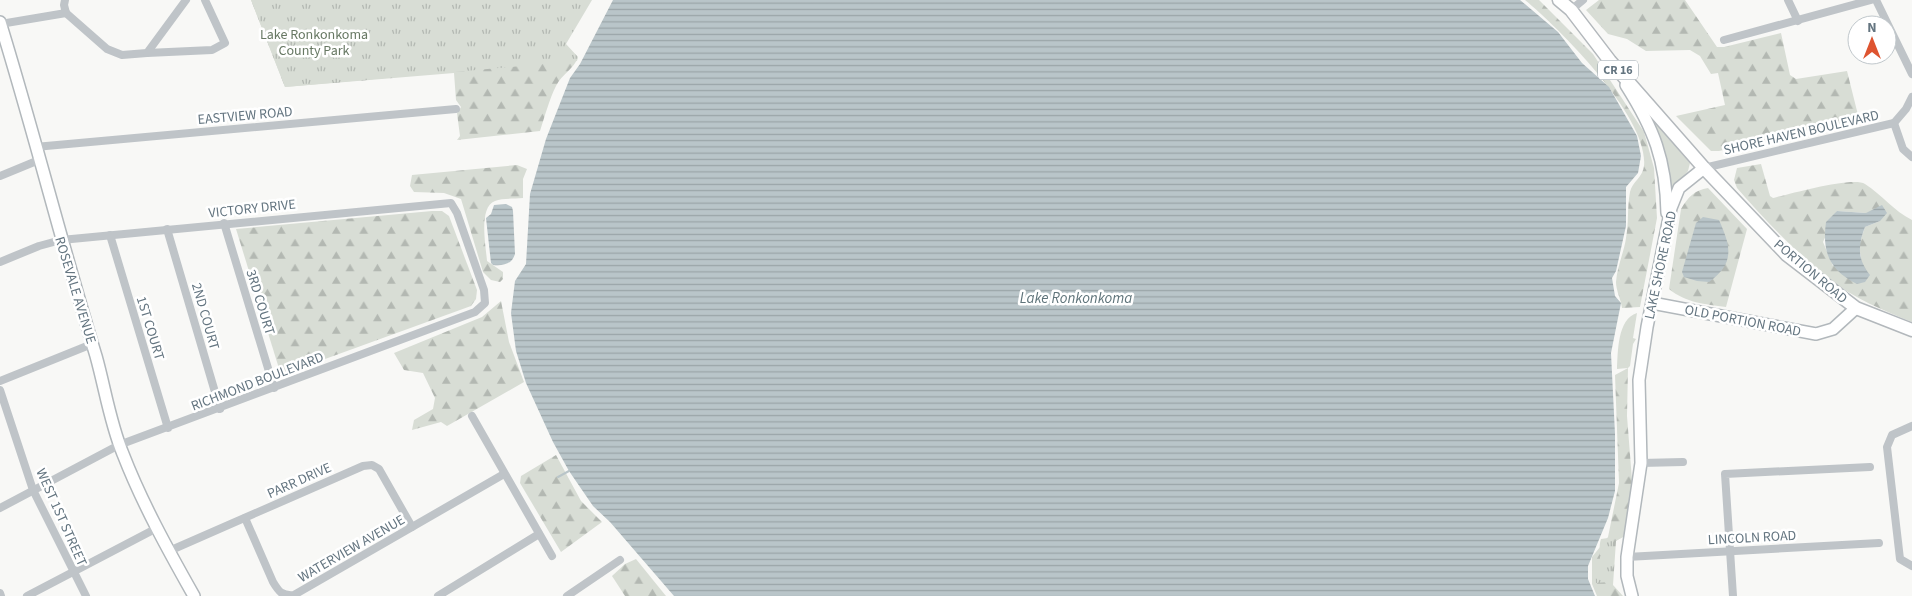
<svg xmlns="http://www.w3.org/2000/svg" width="1912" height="596" viewBox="0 0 1912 596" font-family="'Source Sans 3',sans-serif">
<defs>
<pattern id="forest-firs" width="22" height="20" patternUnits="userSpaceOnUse" patternTransform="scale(1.25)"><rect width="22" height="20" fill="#d8ddd5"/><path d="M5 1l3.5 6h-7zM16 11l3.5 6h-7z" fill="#b3b8b2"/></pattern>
<pattern id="park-tufts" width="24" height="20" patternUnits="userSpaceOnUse" patternTransform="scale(1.25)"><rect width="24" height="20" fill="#d8ddd5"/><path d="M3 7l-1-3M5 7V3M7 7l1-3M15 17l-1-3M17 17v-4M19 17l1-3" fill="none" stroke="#b3b8b2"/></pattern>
<pattern id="water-rules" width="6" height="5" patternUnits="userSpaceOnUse" patternTransform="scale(1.25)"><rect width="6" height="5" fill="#b9c5c9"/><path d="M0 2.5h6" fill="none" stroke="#9aa5a8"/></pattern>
</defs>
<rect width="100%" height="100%" fill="#f8f8f6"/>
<g fill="#d8ddd5">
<polygon points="1646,112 1690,163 1688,171 1670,193"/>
<path d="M1637,313l-4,25 3,1 -3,5 -3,22 -2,2 -11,1c1,-16 0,-50 20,-56z"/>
</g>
<g fill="url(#forest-firs)" fill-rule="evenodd">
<path d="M251,0h150l173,54 4,3c-4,12 -16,17 -22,29 -7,14 -11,30 -16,45l-83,9 3,-4 -3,-23 4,-6 -5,-7 -2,-27 -169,14z"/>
<path d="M1525,0h14l54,54 51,78 10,36 3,50 -17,89 -18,1c-1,-9 -6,-17 -6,-26 1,-15 8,-30 10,-44 3,-15 1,-31 4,-46 2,-10 13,-15 14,-26 5,-48 -84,-137 -119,-166z"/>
<polygon points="1599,0 1685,0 1717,47 1724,47 1781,33 1790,75 1796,79 1847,71 1859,119 1719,151 1711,151 1676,116 1725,105 1718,73 1711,74 1700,56 1690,50 1646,51 1627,39 1608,34 1586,10"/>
<path d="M1761,164l9,32 3,2c17,-4 80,-22 92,-14 17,11 29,27 47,36v102c-28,-11 -58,-24 -82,-42 -35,-28 -64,-59 -93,-92l-3,-8 3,-12zM1837,211l29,2 14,8 -15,6 -6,18 3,20 -29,1 -10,-24z"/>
<path d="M517,165l10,4 -4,10v19c-9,1 -21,0 -28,3 -17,6 -9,46 -8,60l16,11v7l-3,3 -9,-2 -8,-8 -22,-73 -17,-6 -30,-1 -4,-6 2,-11z"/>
<path d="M1708,188l39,41 -21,78c-21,-3 -40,-4 -57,-18l12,-80c7,-12 14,-19 27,-21z"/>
<polygon points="432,211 442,211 449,216 477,290 476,299 471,306 281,375 236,229"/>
<polygon points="501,301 509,342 524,382 447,426 441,422 412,430 414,420 433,409 435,398 423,373 404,370 394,353 482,317"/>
<polygon points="1628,368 1627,416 1633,493 1625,536 1616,541 1613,585 1623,596 1597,596 1592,584 1592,557 1608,537 1619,483 1615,375"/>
<polygon points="556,455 581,501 602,522 561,552 520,483 521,476"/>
<polygon points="636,559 666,596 625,596 612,576 625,564"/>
</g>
<g fill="url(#park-tufts)">
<polygon points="251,0 592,0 566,44 578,57 577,61 285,87"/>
<path d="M1601,539l7,-1 5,3 -1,32 -3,9 -13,1 -1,-11c9,-11 2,-21 6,-33z"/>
</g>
<g fill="url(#water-rules)">
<polygon points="613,0 1520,0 1558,32 1582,63 1609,87 1637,136 1641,156 1638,173 1626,187 1626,226 1616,271 1612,278 1615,296 1621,303 1611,353 1615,434 1615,491 1608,518 1588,566 1588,579 1595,596 674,596 610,522 593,506 569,471 553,442 526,383 516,351 511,313 515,281 526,264 530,194 546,139 570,78 580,64"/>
<path d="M506,204l6,3 1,4 2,43c-3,10 -11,12 -22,11l-2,-2 -5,-45 5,-4 3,-9z"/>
<path d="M1882,205l5,8 -7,8 -15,6c-7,18 -8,32 5,48l-5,7 -8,2c-28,-14 -35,-32 -31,-62l11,-11 29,2z"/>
<path d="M1703,217l16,3c12,27 16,43 -10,62l-12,-1 -13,-4 -2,-5 14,-49z"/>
</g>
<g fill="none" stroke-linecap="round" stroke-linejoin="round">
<polyline stroke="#b9c5c9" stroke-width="2" points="558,477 569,471"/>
<g stroke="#b2b8bc" stroke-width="14">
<g id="secondary">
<path d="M0,22c34,110 62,223 96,334 9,32 14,67 27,98 19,49 45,96 71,142"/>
<path d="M1626,85c28,44 40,75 41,128"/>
<polyline points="1652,303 1816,334 1833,329 1856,308"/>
<polyline points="1632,596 1627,576 1627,557 1641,463 1639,380 1647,327 1671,208 1679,188 1704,168"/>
</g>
</g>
<g stroke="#b3b8bc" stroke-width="15">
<polyline id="primary" points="1559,0 1571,10 1610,61 1704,168 1787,255 1856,308 1912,330"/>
</g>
<g stroke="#bfc4c8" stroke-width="8">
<polyline points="65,0 64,5 66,13"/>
<polyline points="1788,0 1798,21"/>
<polyline points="1876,0 1912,74"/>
<polyline points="1571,10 1583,0"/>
<polyline points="66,13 107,49 122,55 147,53 186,0"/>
<polyline points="0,24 66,13"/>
<polyline points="1724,40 1871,0"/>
<polyline points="147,53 212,50 225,43 205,0"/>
<polyline points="1894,123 1903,149 1912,157"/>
<polyline points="1894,123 1906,109 1912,97"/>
<polyline points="35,147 456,109"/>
<polyline points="1704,168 1894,123"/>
<polyline points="0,176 39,160"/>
<polyline points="224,223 274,388"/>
<polyline points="167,229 220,409"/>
<polyline points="110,235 168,428"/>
<polyline points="0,262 39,246 61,240 451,203 457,213 484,290 485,303 475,312 119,445 0,508"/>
<polyline points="0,381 92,344"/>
<polyline points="0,390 33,490 86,596"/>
<polyline points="472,416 552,556"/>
<polyline points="1912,426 1892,435 1887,447 1900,559 1912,566"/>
<polyline points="1641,463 1683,462"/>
<path d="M245,518l28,64c6,10 9,14 21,13l210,-121"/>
<polyline points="169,551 363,466 372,465 379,469 412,527"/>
<polyline points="1627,557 1879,543"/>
<polyline points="0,593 1,596"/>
<polyline points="27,596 157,528"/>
<polyline points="438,596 539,534"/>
<polyline points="567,596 620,560"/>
<polyline points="1733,596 1725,474 1870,467"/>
</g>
<use href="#secondary" stroke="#fff" stroke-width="11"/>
<use href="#primary" stroke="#fff" stroke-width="12"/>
</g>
<g text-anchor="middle" stroke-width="5" stroke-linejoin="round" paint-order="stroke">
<rect fill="#fff" stroke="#929ea6" stroke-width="1" x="1598" y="60.5" width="40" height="19" rx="4"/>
<g font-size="12" font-weight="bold" fill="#647580">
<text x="1618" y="74">CR 16</text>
</g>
<g font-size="14" fill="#677863" stroke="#fff">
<text x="314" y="39">Lake Ronkonkoma<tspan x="314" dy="16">County Park</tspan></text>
</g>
<g font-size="14" fill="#647580" stroke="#fff">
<text transform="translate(245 115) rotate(-5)" y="5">EASTVIEW ROAD</text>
<text transform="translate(1801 132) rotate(-13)" y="5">SHORE HAVEN BOULEVARD</text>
<text transform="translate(252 208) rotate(-6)" y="5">VICTORY DRIVE</text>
<text transform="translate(1660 265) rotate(-78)" y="5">LAKE SHORE ROAD</text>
<text transform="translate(1811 271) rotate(40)" y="5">PORTION ROAD</text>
<text transform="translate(76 290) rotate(73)" y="5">ROSEVALE AVENUE</text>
<text transform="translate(261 302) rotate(73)" y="5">3RD COURT</text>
<text transform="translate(206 316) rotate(74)" y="5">2ND COURT</text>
<text transform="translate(1743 320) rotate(11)" y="5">OLD PORTION ROAD</text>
<text transform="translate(151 328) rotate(73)" y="5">1ST COURT</text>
<text transform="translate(257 381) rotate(-21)" y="5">RICHMOND BOULEVARD</text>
<text transform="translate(299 480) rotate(-24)" y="5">PARR DRIVE</text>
<text transform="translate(62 517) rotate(66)" y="5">WEST 1ST STREET</text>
<text transform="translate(1752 537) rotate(-3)" y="5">LINCOLN ROAD</text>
<text transform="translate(351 548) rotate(-30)" y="5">WATERVIEW AVENUE</text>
</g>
<g font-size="15" font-style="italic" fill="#5f747a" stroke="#fff">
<text x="1076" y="303">Lake Ronkonkoma</text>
</g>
</g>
<g transform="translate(1872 40)"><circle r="24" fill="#ffffff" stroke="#c1c8cc"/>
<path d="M0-4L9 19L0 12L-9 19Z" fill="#de5430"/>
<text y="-8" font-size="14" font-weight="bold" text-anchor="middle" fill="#647580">N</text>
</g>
</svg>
